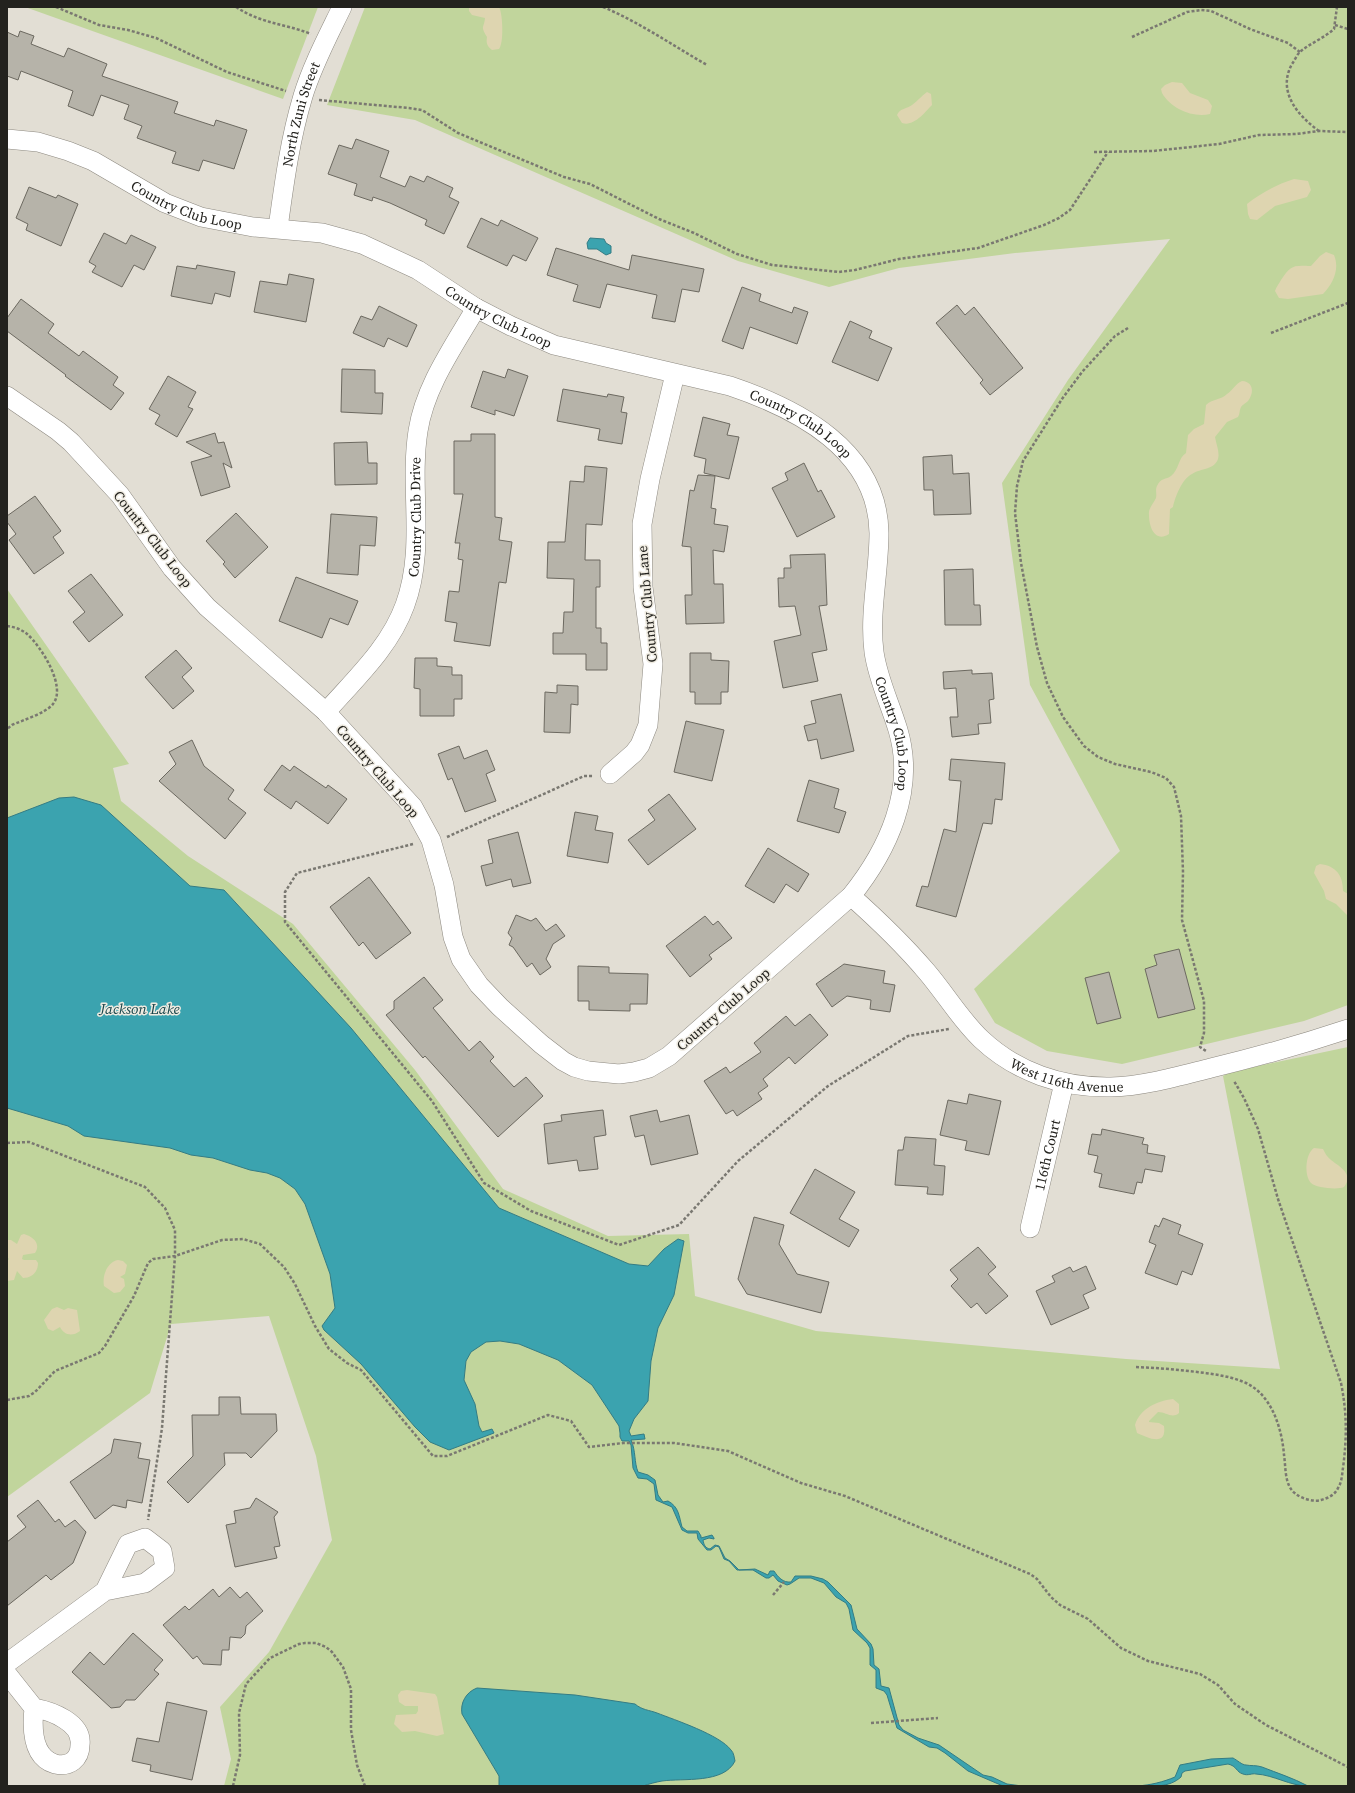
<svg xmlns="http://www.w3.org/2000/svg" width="1355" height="1793" viewBox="0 0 1355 1793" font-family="'Source Serif 4',serif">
<rect width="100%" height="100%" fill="#e2ded4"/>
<g fill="#c1d59c">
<polygon points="25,7 318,7 283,99"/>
<polygon points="365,7 1348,7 1348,1005 1304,1021 1122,1064 1047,1051 995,1023 974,989 1120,851 1030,685 1002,483 1068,380 1170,239 1015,253 899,268 829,287 738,261 415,120 327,105"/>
<polygon points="7,589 129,764 113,768 121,801 188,856 293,924 415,1070 503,1189 608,1236 689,1234 695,1296 816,1331 1126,1359 1280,1369 1223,1076 1230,1072 1348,1047 1348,1786 224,1786 231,1759 220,1707 269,1652 332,1540 316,1456 269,1316 171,1324 150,1393 7,1497"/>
</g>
<g fill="#ded5b0">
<path d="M469,7h30c4,7 5,37 0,42l-7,1c-5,-4 -6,-7 -5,-13 -7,-12 -3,-8 -2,-19l-13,-3 -3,-4z"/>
<path d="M1172,82l10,1 8,10 18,7 4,6 -2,8c-17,4 -39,-5 -48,-21l-1,-4 4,-4z"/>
<path d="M927,92l4,2 1,11c-7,7 -18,22 -30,18l-5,-8c3,-7 10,-6 15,-10 6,-4 9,-9 15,-13z"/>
<path d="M1294,179l14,2 3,9 -4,7 -32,9 -18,14 -7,-1 -2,-5 -1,-10c15,-12 29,-19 47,-25z"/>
<path d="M1326,252l8,3c6,14 -1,29 -11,39l-35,5 -9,-1 -4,-7c1,-4 4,-7 6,-11 10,-15 12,-15 30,-14l9,-10z"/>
<path d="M1242,381c12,1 12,12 6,20 -2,2 -6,4 -7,6 -2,4 -1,7 -3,10l-11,5 -12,15c1,7 5,15 3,22 -4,11 -17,9 -26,15 -10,5 -17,23 -19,33l-3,2 -1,25c-14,9 -20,-7 -20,-19 -1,-7 5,-12 7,-17 1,-5 -1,-8 1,-12 4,-9 9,-6 14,-10 8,-6 7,-18 15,-23l2,-18 6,-6 10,-5 2,-19c6,-6 15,-5 21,-11 6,-4 8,-10 15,-13z"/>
<path d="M1320,864c16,2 23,11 23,27l5,3v22l-12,-12 -10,-5 -2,-8 -10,-18 2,-7z"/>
<path d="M1314,1148l9,1c2,4 4,8 8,11 9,7 23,14 13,27 -6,3 -28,1 -33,-4 -7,-7 -6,-29 3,-35z"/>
<path d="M24,1234c10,3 17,10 11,19l-12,2 -1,4 2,1h12l2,3c0,9 -6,15 -15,15l-6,-7 -3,9 -7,1v-20l2,-2 -2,-2v-17h4l6,4 4,-9z"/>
<path d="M118,1260l5,1 4,4 -2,9 -5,3 4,2 1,7 -5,6 -6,1 -10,-7c-2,-10 3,-24 14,-26z"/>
<path d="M57,1307l7,3 4,-2 9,2 3,21c-8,6 -16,4 -20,-4l-7,4 -5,-2 -4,-9 8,-11z"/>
<path d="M1173,1399l6,5v9c-7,6 -13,-1 -21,-1l-9,9v1l10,1 5,3c3,21 -16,12 -27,7l-2,-8c5,-16 21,-24 38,-26z"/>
<polygon points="407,1690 435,1694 437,1697 444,1734 437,1736 415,1731 402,1732 394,1724 396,1715 416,1714 418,1711 418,1706 405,1706 399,1702 398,1695 401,1691"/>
</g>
<g fill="#3ba3af" stroke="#347c84">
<polygon points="590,238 604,239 606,243 611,246 611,253 606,255 597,249 588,249 587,243"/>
<path d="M74,797l27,8 89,81 34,4 127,138 148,180 130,56 19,2 16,-17 14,-10 6,2 -10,54 -16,33 -7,33 -3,40 -14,18 -5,12 2,5 13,-2 1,5 -14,1c5,11 3,22 7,32l10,3 7,5 3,15 5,7 5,-1c11,6 11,15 14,26l5,4h11l3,5v2l11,-3 2,3v1l-5,-1 -6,2c1,5 2,8 7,9l5,-4 4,1 6,12 5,3 9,9 16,-1 13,6 2,-4h4c4,6 9,12 17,11l4,-6h16l12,3 5,3 23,23 6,24 14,15 2,5 1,16 5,4 2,17 8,2 10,37 4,5 15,8 21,7 44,30 9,2 15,7 15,2h-19l-35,-15 -23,-18 -8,-5 -8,-1 -32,-19 -10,-33 -3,-4 -8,-3v-18l-6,-5v-17l-3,-5 -14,-13 -4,-21 -3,-6 -10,-6 -12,-14 -13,-5h-12l-9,6 -3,1 -9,-4 -5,-6 -4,3h-3l-13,-8h-16l-8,-9 -5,-2 -5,-12 -3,-1 -5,4h-4l-9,-11 -1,-6h-9l-6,-3 -10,-23 -16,-7 -2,-16 -7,-5 -9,-1 -5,-10 -2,-23 -2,-4h-7l-2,-4v-4l-1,-7 -27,-41 -34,-25 -39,-16 -19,-3 -14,1 -15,10 -5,9 -2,19 11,24 4,22 3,6 10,-3 2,4 -45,17 -19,-8 -15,-15 -54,-63 -37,-34 -2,-4 13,-18 -5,-34 -25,-70 -10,-15 -15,-11 -13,-5 -17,-3 -37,-12 -22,-3 -21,-7 -86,-12 -16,-10 -61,-18v-290l52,-20z"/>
<path d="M477,1688l98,7 60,9c7,6 14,6 22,9 18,7 63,22 74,37 3,3 3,7 4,11 -11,23 -52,17 -73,20 -6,1 -13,3 -19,5h-144v-10l-37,-62c-2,-11 4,-22 15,-26z"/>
<path d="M1233,1758c4,2 9,7 13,7 5,1 10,0 16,2 15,6 31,11 46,19 -18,0 -34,-11 -52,-12 -4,-1 -8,2 -13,0 -7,-2 -6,-8 -15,-10l-43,7 -3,2 -1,4c-12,11 -28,9 -44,9 14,-1 26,-4 38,-9l5,-12 31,-6z"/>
</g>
<g fill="#b6b3a9" stroke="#6c6960">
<polygon points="20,31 34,36 31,44 64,57 68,48 107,64 102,76 178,102 174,113 214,126 216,120 247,130 234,169 203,160 199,171 172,163 176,152 137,138 142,126 124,119 129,105 101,95 93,116 68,106 73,91 21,71 18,80 7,76 7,32 18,37"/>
<polygon points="356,139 389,151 380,177 405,187 410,176 424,182 427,176 453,188 449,197 459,202 444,234 425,225 427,220 390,203 373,197 372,201 354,195 357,184 328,174 339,145 352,149"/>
<polygon points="29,187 56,198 58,195 78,204 61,246 26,230 28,224 16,218"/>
<polygon points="481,218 498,226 501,220 538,238 526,261 513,255 507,266 467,247"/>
<polygon points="104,233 126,244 131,235 156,247 144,270 134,265 122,287 92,272 96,266 89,262"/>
<polygon points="556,248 629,270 632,255 704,269 699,292 682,289 675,322 652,318 657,295 607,284 600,308 573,301 578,285 547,275"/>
<polygon points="197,265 235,272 230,297 215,293 212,304 171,296 177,266 196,269"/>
<polygon points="289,274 314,279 306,322 254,312 260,281 287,285"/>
<polygon points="742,287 761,294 759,301 792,313 794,307 808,312 797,344 750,327 743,349 722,341"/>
<polygon points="21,299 54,324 48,333 79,356 83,351 118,377 113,385 124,393 111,410 65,376 66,375 7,331 7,318"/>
<polygon points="957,305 965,315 974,307 1023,368 990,395 980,383 983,380 936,323"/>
<polygon points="379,306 417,325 407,347 388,338 384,347 353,333 361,316 372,320"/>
<polygon points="850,321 872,331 869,338 892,348 878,381 832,362"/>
<polygon points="342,369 375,370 375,393 383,393 382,414 341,412"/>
<polygon points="508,369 528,376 514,416 495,410 495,415 471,407 483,371 505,378"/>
<polygon points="168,376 196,392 188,407 193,409 177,437 155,424 160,415 149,409"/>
<polygon points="563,389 607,397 608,394 624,397 621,412 627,413 622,444 598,440 600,429 557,421"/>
<polygon points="703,417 730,424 727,435 739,437 729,479 704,473 706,459 694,456"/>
<polygon points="215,433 218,443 224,442 232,468 223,463 230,487 201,496 191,462 212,456 186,442"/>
<polygon points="471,434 495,434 495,517 502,518 499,540 512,542 506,583 499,582 490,646 454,641 457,623 445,621 449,591 459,592 463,560 458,559 460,543 455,543 463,494 454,494 454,441 471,441"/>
<polygon points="367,442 368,463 377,463 377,484 335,485 334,443"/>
<polygon points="952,455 953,474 969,473 971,514 934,515 933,490 924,490 923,457"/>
<polygon points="804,463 818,492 821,490 835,517 797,537 772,488 788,480 785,473"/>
<polygon points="585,466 607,468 602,525 586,524 585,560 600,560 600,587 596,587 596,628 601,628 601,643 607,643 607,670 586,670 586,654 553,654 553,633 563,633 564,612 573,612 574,579 547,578 548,542 565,542 570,481 584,482"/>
<polygon points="698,475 715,476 711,508 716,509 714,524 728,526 724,552 713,550 714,584 723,584 724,623 686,624 685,595 692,595 691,547 682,546 690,490 694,491"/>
<polygon points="35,496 61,531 53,537 64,553 34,574 9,540 16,534 7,522 7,516"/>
<polygon points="236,513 268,547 235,578 223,564 225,562 206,541"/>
<polygon points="331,514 377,517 375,546 360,545 358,575 327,573"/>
<polygon points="825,554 827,605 819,606 827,650 812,653 818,681 783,688 774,641 801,635 795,606 779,607 778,578 784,578 784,568 791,568 790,555"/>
<polygon points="973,569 974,605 980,605 981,625 945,625 944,570"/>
<polygon points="91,574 123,615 89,642 73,622 85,612 68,591"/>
<polygon points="296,577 358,601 348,625 330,618 322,638 279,621"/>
<polygon points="176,650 192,668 182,677 194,691 173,709 145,677"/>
<polygon points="690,653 711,653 711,660 729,661 728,692 721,692 721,704 695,704 695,692 690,692"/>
<polygon points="415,658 437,658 437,666 452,667 452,675 462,675 462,699 454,699 454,716 420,716 420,689 414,688"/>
<polygon points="972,670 972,674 992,673 994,699 989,700 991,723 978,724 979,734 952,737 950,717 958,717 956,688 944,689 943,672"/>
<polygon points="557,685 578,686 578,705 571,704 570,733 544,732 545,692 557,693"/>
<polygon points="841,694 854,751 821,759 817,739 808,741 804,726 816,723 811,701"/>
<polygon points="686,721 724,730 712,781 674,772"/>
<polygon points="192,740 204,766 234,790 228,799 246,813 225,839 159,781 176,764 169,752"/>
<polygon points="459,746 464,759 487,750 495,770 486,774 496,801 465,812 452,778 448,780 438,754"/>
<polygon points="951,759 1005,763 1002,800 995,799 992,824 983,823 956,917 916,906 922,886 928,887 944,829 956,832 961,781 949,780"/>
<polygon points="282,765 290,771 294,766 326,788 328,785 347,799 328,824 296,801 291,809 264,790"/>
<polygon points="809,780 839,789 834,808 846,812 839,833 797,821"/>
<polygon points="669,794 696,829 648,865 628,840 655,820 648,810"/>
<polygon points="575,812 598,816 595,830 613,833 608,863 567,856"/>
<polygon points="518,832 531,883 513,887 511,879 486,886 481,866 493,863 488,840"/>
<polygon points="768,848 809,874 798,892 786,884 774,903 745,886"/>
<polygon points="369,877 411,933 376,959 363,942 359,946 330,907"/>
<polygon points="516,915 531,921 536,918 546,931 556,924 565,936 553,944 546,959 551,967 540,975 532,963 527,967 513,947 509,945 512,938 508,933"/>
<polygon points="705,916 713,925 718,921 732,938 709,955 712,959 690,977 666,946"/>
<polygon points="1179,949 1195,1009 1158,1018 1145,969 1157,965 1154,955"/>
<polygon points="844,964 885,971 883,983 895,985 890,1012 870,1009 871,1000 847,996 832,1007 816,984"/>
<polygon points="578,966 609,967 609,973 648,974 647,1004 630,1004 630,1011 589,1010 589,1001 578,1001"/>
<polygon points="1109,972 1121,1018 1097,1024 1085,978"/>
<polygon points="424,977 443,1000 433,1008 469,1051 480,1041 494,1057 490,1061 514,1087 526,1077 543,1096 498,1137 425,1056 423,1058 386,1015 394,1009 394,1001"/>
<polygon points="810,1014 828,1035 795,1064 789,1057 763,1079 768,1086 758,1093 762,1099 737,1116 733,1110 726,1114 704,1081 726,1067 730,1073 761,1052 754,1043 786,1016 795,1026"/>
<polygon points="969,1094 1001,1101 989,1155 965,1150 967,1141 940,1135 948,1100 967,1104"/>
<polygon points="603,1110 606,1135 594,1137 598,1169 579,1171 577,1160 548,1164 544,1124 562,1121 561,1115"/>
<polygon points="657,1110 660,1122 689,1115 698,1154 651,1165 644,1135 635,1137 630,1116"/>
<polygon points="1102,1129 1144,1138 1142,1144 1148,1145 1147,1153 1165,1156 1162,1172 1145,1169 1142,1183 1137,1182 1134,1194 1099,1187 1102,1174 1094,1172 1098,1156 1088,1154 1092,1134 1101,1135"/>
<polygon points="905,1137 936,1139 934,1165 945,1166 943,1195 927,1194 928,1187 895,1185 898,1150 903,1150"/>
<polygon points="815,1169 855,1192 839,1219 859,1230 849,1247 790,1213"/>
<polygon points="754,1217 784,1225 779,1244 797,1274 829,1282 821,1313 747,1294 738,1279"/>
<polygon points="1163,1218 1181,1225 1178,1234 1203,1244 1192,1275 1182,1271 1177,1285 1145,1273 1156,1245 1149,1242 1155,1225 1159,1227"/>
<polygon points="978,1247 996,1267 988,1274 1008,1296 986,1314 977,1303 971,1308 951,1286 958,1279 950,1270"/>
<polygon points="1086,1266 1096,1289 1083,1295 1089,1308 1051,1325 1036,1291 1055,1282 1052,1276 1070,1267 1073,1272"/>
<polygon points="219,1397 240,1397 241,1414 276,1414 277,1431 251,1458 246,1453 224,1453 225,1465 188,1503 167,1482 193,1456 192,1415 219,1415"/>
<polygon points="114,1439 141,1443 138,1458 150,1460 142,1503 127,1500 126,1508 113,1505 95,1519 70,1482 111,1453"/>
<polygon points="256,1498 278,1512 274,1517 280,1546 274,1547 277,1558 235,1567 226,1525 236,1523 234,1511 250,1508"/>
<polygon points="38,1500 55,1522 59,1519 65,1527 75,1520 86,1532 73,1563 51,1580 46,1575 7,1606 7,1542 26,1527 17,1516"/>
<polygon points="230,1587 240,1598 247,1592 263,1611 246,1626 245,1634 241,1638 230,1637 229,1650 222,1650 221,1665 203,1664 197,1656 193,1659 163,1625 185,1606 189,1610 213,1589 219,1597"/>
<polygon points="133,1633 163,1660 154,1670 159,1674 135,1700 126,1700 120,1707 111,1708 72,1672 90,1652 104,1665"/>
<polygon points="167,1702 207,1711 192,1780 150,1771 151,1765 132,1761 137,1738 159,1742"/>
</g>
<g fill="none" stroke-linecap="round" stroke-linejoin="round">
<g stroke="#8d8980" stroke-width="20">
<g id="minor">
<path id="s1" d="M7,139l31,3 30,9 25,10 72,42 36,14 52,10 69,6 40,11 56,26 58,38 35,18 43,19 176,41c68,23 148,64 149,147 0,40 -10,80 -5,119 4,28 16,51 24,78 18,60 -10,120 -47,166l-182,160 -20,12 -15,4 -15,2 -31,-3 -14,-4 -11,-6 -22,-17 -41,-37 -21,-22 -18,-26 -8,-22 -9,-52 -13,-45 -18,-33 -87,-95 -119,-105 -35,-39 -52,-73 -49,-53 -13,-11 -51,-35"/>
<path id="s2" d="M278,228c6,-44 12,-89 25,-132 9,-30 25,-60 39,-89"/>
<path id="s3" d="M326,712c29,-33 64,-65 79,-107 21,-57 4,-116 13,-174 7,-45 36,-85 58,-123"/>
<polyline points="610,774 634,753 640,745 648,725 653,664 643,587 642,524 650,479 675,374"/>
<path id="s4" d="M851,896c27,24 52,48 75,75 19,22 34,48 55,68 35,33 81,49 130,48 34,-1 68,-11 100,-19 46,-11 92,-24 137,-39"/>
<path id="s5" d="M1030,1228l34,-145"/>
<polyline points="7,1663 105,1591 145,1583 165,1568 162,1551 145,1538 128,1544 105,1591"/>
<path d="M7,1674l27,34c18,3 49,15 46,37 0,6 -2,12 -7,16 -5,4 -13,4 -18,3 -23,-7 -23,-37 -21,-56"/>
</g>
</g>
<g stroke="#7a7871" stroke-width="2.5" stroke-dasharray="3 2" stroke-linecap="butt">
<polyline points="56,7 99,25 128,30 156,38 227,72 286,91"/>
<path d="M236,7c26,17 47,16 75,27"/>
<path d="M603,7c36,15 69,38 104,58"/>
<polyline points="1335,25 1348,29"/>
<polyline points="1132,37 1187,12 1201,10 1211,11 1250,29 1288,43 1300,52"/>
<polyline points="319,100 409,108 422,110 458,133 564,177 590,184 659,219 694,233 737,254 772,265 839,272 855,270 899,259 978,248 1044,225 1059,218 1070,210 1108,152"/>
<path d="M1319,131c-22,-16 -42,-40 -27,-67 3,-4 5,-10 9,-13 10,-8 23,-13 33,-22l3,-22"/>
<polyline points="1094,152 1153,151 1219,144 1259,135 1296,134 1319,131 1348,132"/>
<polyline points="1128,328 1115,336 1082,372 1062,399 1023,461 1017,486 1015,513 1021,563 1037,647 1047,683 1063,717 1084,746 1098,757 1115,764 1151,772 1166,778 1174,787 1181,816 1183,872 1182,920 1204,1001 1204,1033 1200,1047 1206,1051"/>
<polyline points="1271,333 1348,303"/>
<path d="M7,626c7,1 14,3 20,8 14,12 40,53 26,70 -7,9 -30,16 -41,21l-5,4"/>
<polyline points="447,837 584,776 594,776"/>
<polyline points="413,844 297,873 285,892 285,922 432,1101 484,1183 531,1211 619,1245 679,1225 738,1161 828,1086 908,1036 949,1029"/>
<polyline points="7,1143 29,1142 145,1187 165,1208 175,1230 175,1256 162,1428 148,1520"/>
<path d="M1136,1367c23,1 46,3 69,6 14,2 28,4 41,10 26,12 36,46 38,72 2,12 0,31 12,39 6,5 18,8 25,6 7,-2 14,-5 17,-12 4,-6 4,-14 5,-20 4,-31 4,-55 -2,-85l-63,-184 -20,-70 -14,-31 -10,-17"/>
<polyline points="7,1400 29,1396 35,1392 55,1371 99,1353 105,1346 134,1296 148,1263 153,1259 175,1256 222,1240 243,1239 260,1244 284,1267 295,1284 315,1326 329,1349 347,1363 361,1370 433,1456 447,1456 548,1415 571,1421 589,1447 623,1443 674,1443 728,1451 801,1483 845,1496 1030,1574 1037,1579 1051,1597 1060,1605 1088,1619 1121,1648 1148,1661 1200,1674 1218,1685 1235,1704 1266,1725 1348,1767"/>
<polyline points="773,1595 784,1582"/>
<polyline points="871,1723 938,1718"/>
<polyline points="233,1786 240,1755 239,1713 246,1684 270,1658 299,1644 305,1643 316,1643 326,1647 332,1652 343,1667 351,1689 351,1730 357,1765 365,1786"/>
</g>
<use href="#minor" stroke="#fff" stroke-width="19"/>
</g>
<g text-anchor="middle" stroke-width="3" stroke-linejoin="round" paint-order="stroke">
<g font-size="14" fill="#23221e" stroke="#efebe1">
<text dy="5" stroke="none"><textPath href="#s2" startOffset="116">North Zuni Street</textPath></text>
<text dy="5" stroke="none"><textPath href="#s1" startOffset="194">Country Club Loop</textPath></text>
<text dy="5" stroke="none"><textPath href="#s1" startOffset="530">Country Club Loop</textPath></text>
<text dy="5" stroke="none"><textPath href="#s1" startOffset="854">Country Club Loop</textPath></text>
<text dy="5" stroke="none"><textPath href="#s3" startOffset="223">Country Club Drive</textPath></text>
<text transform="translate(153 539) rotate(52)" y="5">Country Club Loop</text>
<text transform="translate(647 604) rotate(-95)" y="5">Country Club Lane</text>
<text dy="5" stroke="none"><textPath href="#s1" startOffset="1201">Country Club Loop</textPath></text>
<text transform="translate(378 771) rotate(49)" y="5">Country Club Loop</text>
<text transform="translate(723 1009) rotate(-41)" y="5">Country Club Loop</text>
<text dy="5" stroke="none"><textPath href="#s4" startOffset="290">West 116th Avenue</textPath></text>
<text dy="5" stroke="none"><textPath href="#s5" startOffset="75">116th Court</textPath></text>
</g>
<g font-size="15" font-style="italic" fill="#16444a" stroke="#efebe1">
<text x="140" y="1014">Jackson Lake</text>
</g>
</g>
<rect width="1355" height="1793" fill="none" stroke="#23221e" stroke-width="16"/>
</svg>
